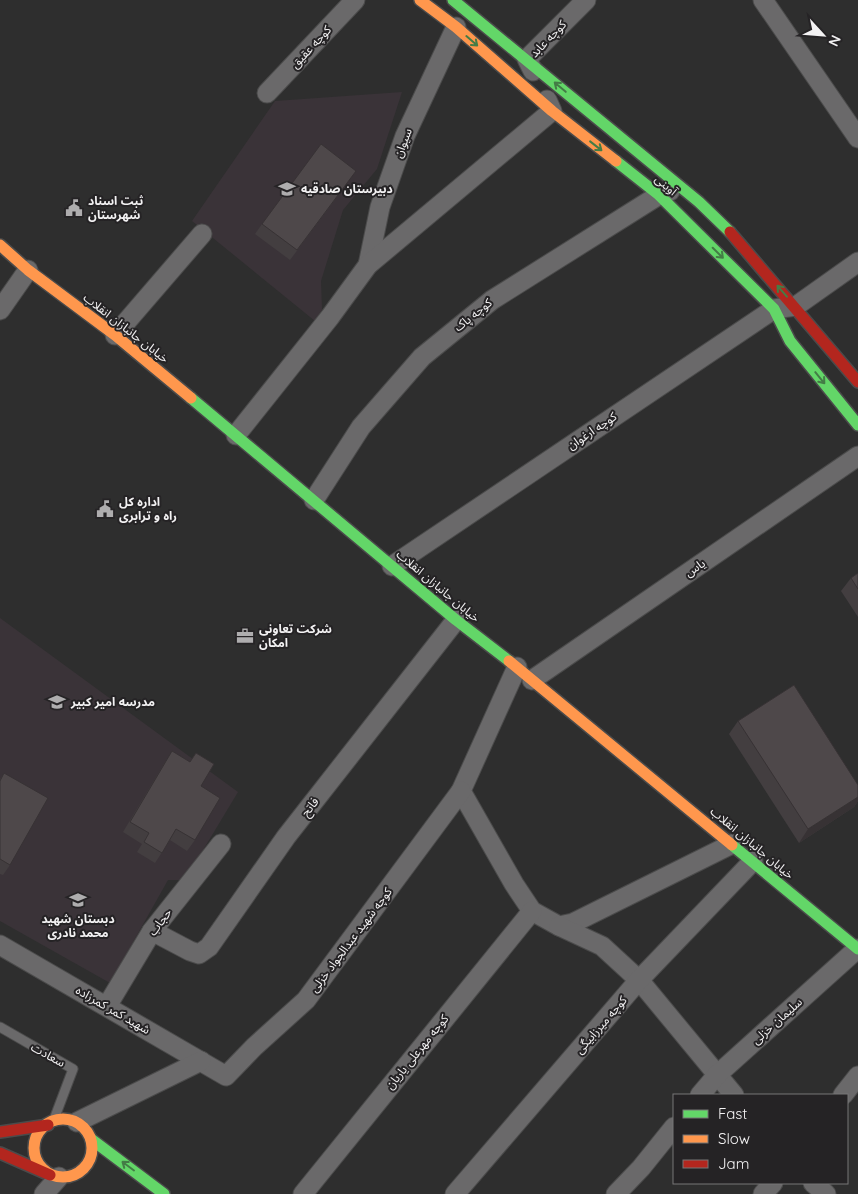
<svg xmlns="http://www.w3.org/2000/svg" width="858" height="1194" viewBox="0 0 858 1194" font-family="Quicksand,'Noto Sans Arabic',sans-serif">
<rect width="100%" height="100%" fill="#2e2e2e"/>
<g fill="#3a3338">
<polygon points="402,92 377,169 343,210 321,281 322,310 315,321 192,221 275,101"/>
<polygon points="0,618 238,792 185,880 168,880 110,983 0,921"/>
</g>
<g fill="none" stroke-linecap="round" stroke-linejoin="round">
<g stroke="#4b4b4b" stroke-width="11">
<polyline id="lane" points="0,1027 73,1069 53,1122"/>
</g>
<g stroke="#4b4b4b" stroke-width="21">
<g id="street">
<polyline points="763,0 858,138"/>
<polyline points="533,71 527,59 586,0"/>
<polyline points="267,93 355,0"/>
<polyline points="368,265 380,207 405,136 456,27"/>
<polyline points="0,310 28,270"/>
<polyline points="115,335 202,234"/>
<polyline points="236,435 330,317 368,265 552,111 547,100"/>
<polyline points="314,500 361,427 422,357 492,300 659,195 670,191"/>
<polyline points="392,566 774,309 796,306 858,262"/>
<polyline points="517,667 461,791 514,884 532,911 559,926 573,923 732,844"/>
<polyline points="532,680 858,456"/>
<polyline points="559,926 602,946 639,980 734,1095"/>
<polyline points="152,931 190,951 199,954 209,947 286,837 456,620"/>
<polyline points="0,945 226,1076 254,1047 306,1000 461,791"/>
<polyline points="107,1006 152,931 221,844"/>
<polyline points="700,1095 717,1075 857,949"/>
<polyline points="843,1095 858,1076"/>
<polyline points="77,1122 201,1061"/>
<polyline points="813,1183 826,1194"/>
<polyline points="44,1194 59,1177"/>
<polyline points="303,1194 532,911"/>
<polyline points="455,1194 639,980 753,861"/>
<polyline points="616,1194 641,1168 674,1127"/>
<polyline points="763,1194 773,1183"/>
</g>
</g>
<g stroke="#4b4b4b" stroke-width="14">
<g id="fast">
<polyline points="453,0 699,202 730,232"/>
<polyline points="616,161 659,195 774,309 790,341 858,425"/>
<polyline points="191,398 456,620 509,661"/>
<polyline points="732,845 858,949"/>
<polyline points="91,1139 164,1194"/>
</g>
</g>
<g stroke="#4b4b4b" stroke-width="14">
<g id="slow">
<polyline points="420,0 456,27 552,111 616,161"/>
<polyline points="0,245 28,270 115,335 191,398"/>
<polyline points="509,661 732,845"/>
<circle cx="63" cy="1148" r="29"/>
</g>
</g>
<g stroke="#4b4b4b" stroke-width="14">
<g id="jam">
<polyline points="730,232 858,382"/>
<polyline points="0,1132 48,1125"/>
<polyline points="0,1153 50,1175"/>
</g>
</g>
<use href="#lane" stroke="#6a696a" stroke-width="9"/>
<use href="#street" stroke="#6a696a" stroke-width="19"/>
<use href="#fast" stroke="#63d668" stroke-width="11"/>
<use href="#slow" stroke="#ff974d" stroke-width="11"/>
<use href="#jam" stroke="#b3261e" stroke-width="11"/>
</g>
<g fill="#433e40">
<polygon points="349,181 290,260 255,234 262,224"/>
<polygon points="858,573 858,617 841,591 851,578"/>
<polygon points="738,721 858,785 858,801 854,807 799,843 729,734"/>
<polygon points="172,751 190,762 196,753 201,786 195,840 187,851 170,840 155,863 137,852 142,844 123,832 165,762"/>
<polygon points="4,773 10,865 3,875 0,874 0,779"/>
</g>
<polygon fill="#373234" points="858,797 858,801 854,807 799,843 808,829"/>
<g fill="#4e484a" stroke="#373234">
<polygon points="321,144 356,171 297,250 262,224"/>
<polygon points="858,573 858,589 851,578"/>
<polygon points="794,685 858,785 858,797 808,829 738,721"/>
<polygon points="172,751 190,762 196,753 214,764 201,786 220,798 195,840 176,829 162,853 144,842 149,833 130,822"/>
<polygon points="4,773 48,798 10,865 0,859 0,781"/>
</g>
<defs><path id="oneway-shaft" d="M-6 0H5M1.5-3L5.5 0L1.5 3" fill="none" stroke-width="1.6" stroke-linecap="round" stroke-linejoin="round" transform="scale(1.25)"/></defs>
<g stroke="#447c46">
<use href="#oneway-shaft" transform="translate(472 41) rotate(41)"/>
<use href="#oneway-shaft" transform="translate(560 87) rotate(-140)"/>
<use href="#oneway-shaft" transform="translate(596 146) rotate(38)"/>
<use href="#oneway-shaft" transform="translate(718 253) rotate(45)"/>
<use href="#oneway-shaft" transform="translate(782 291) rotate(-131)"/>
<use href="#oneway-shaft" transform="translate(820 378) rotate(51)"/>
<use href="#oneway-shaft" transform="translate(128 1166) rotate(-143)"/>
</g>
<defs>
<g id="school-bare" transform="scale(1.35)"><path d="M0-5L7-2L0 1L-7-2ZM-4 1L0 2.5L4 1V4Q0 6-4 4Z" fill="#aeadae" stroke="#252325" stroke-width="2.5" paint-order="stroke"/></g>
<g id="civic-bare" transform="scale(1.35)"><path d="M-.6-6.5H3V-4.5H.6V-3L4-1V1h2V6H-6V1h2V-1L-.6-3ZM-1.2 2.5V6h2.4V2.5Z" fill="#aeadae" stroke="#252325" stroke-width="2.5" paint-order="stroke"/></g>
<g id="office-bare" transform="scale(1.35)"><path d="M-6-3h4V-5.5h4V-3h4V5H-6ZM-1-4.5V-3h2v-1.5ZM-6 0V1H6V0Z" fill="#aeadae" stroke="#252325" stroke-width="2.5" paint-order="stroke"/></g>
</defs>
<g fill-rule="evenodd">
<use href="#school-bare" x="287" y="189"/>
<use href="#civic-bare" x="74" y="208"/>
<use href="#civic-bare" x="105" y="509"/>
<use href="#office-bare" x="245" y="636"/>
<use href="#school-bare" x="57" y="702"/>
<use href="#school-bare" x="78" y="900"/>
</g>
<g text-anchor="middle" stroke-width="4" stroke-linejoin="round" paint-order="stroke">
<g font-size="12" fill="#f3f2f3" stroke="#252325">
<text transform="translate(548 39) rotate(-46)" y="4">کوچه عابد</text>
<text transform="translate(311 47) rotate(-47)" y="4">کوچه عقیق</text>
<text transform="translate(403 143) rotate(-69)" y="4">سیوان</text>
<text transform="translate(666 185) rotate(41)" y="4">آوینی</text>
<text transform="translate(473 315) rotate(-39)" y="4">کوچه پاک</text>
<text transform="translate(126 328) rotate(38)" y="4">خیابان جانبازان انقلاب</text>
<text transform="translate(592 431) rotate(-34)" y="4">کوچه ارغوان</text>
<text transform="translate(695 568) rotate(-34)" y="4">یاس</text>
<text transform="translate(438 586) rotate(40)" y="4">خیابان جانبازان انقلاب</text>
<text transform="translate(310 807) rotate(-52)" y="4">فاتح</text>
<text transform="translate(752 843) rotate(40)" y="4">خیابان جانبازان انقلاب</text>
<text transform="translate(160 922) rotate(-53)" y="4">حجاب</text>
<text transform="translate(351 940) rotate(-53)" y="4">کوچه شهید عبدالجواد خزلی</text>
<text transform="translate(113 1010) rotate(30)" y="4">شهید کمر کمرزاده</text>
<text transform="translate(777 1021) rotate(-42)" y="4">سلیمان خزلی</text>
<text transform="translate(601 1025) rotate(-49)" y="4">کوچه میرزابیگی</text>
<text transform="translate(417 1052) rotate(-51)" y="4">کوچه مهرعلی یاریان</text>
<text transform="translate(48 1055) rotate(29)" y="4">سعادت</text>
</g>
<g font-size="12" font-weight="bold" fill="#f3f2f3" stroke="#252325" text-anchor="start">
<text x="301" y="193">دبیرستان صادقیه</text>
<text x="88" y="205">ثبت اسناد<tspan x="88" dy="14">شهرستان</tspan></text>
<text x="119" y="506">اداره کل<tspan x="119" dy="14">راه و ترابری</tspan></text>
<text x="259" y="633">شرکت تعاونی<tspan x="259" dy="14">امکان</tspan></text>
<text x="71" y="706">مدرسه امیر کبیر</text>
<text x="78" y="923" text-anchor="middle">دبستان شهید<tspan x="78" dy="14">محمد نادری</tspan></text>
</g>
</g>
<rect x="673" y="1094" width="175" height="90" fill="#252325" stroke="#777677"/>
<rect x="683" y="1110" width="25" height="8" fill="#63d668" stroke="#777677"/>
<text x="718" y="1119" font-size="15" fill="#f3f2f3">Fast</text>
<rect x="683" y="1135" width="25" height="8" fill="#ff974d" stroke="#777677"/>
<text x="718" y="1144" font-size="15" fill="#f3f2f3">Slow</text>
<rect x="683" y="1160" width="25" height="8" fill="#b3261e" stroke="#777677"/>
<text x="718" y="1169" font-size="15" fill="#f3f2f3">Jam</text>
<g transform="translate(823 35) rotate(116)" stroke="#252325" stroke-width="4" paint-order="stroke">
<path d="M0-4L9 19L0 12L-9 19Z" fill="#f3f2f3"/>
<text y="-8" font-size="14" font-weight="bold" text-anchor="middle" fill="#f3f2f3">N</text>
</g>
</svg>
